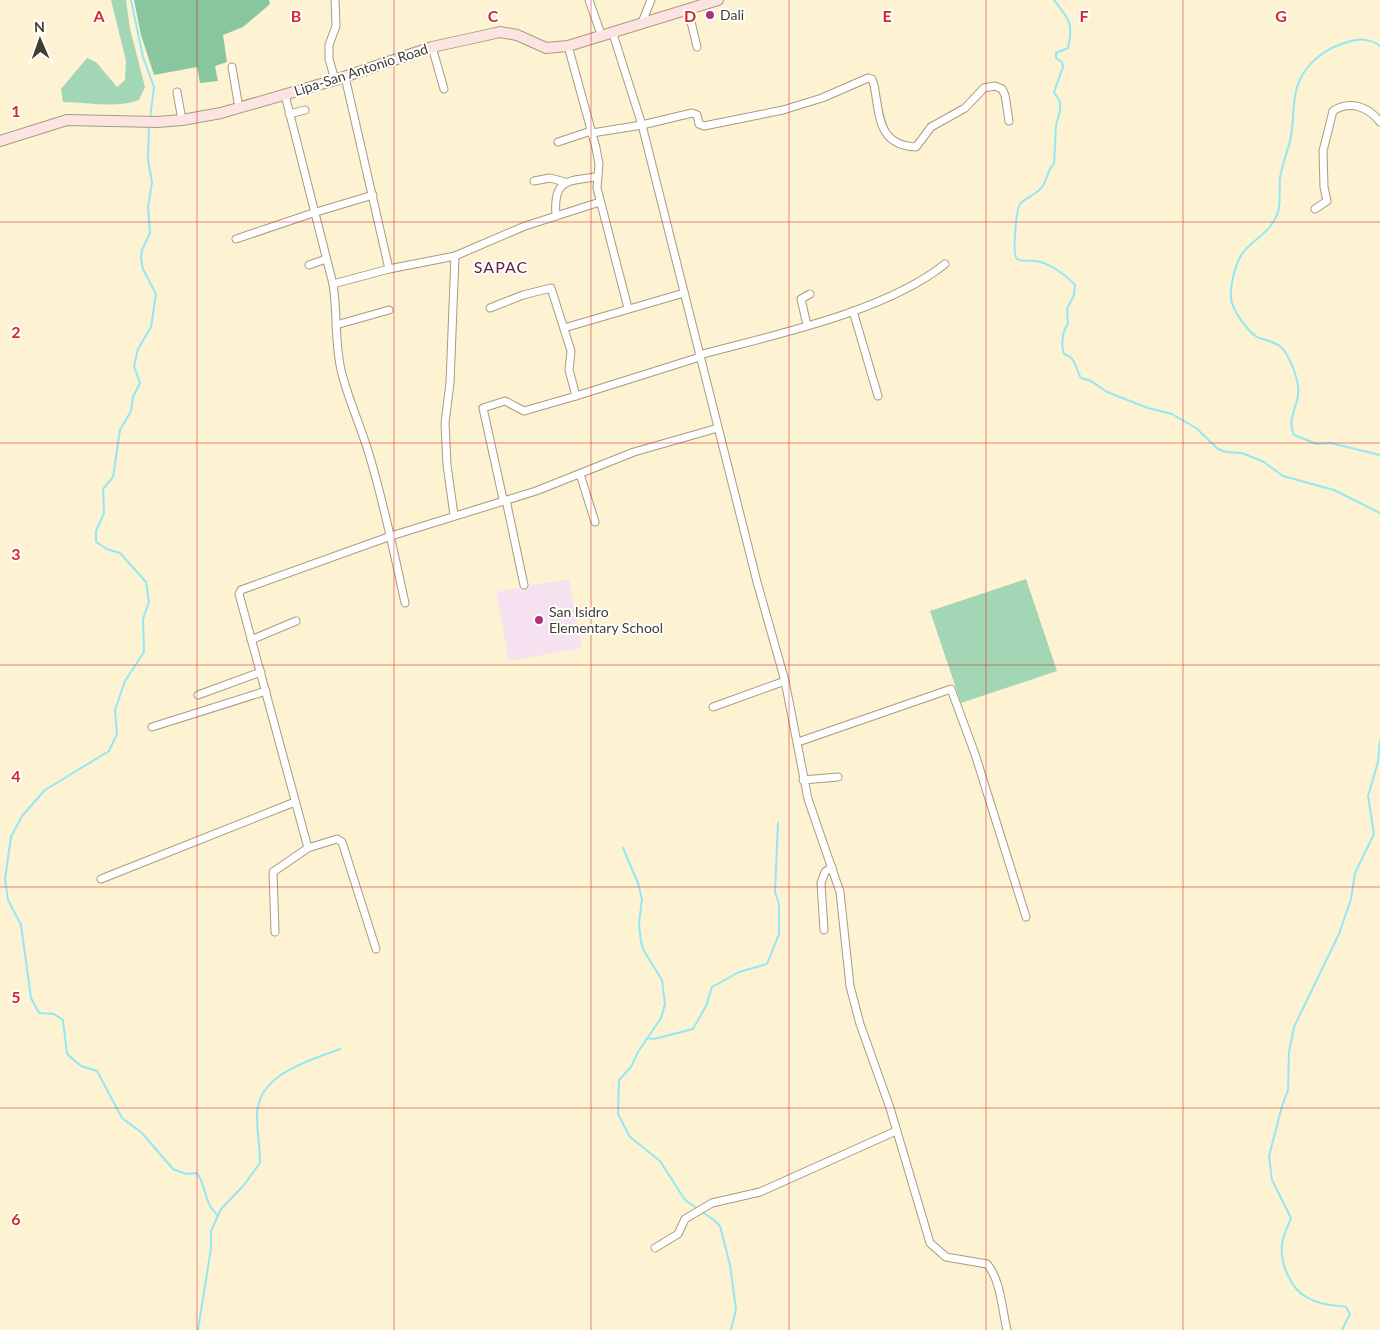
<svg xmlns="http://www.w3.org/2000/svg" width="1380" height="1330" viewBox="0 0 1380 1330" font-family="Lato,sans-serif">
<rect width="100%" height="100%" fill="#fdf2d2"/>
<polygon fill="#f6e1f0" points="569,579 582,648 509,661 496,592"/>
<g fill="#a3d6b5">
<path d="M111,0h15l4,29 15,58 -6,13c-23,9 -51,2 -76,2l-2,-13 26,-31 9,4 21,25 8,-7 1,-19z"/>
<polygon points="1026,579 1057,671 961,703 930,611"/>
</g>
<polygon fill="#87c69f" points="134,0 269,0 270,4 243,27 223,35 227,62 215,66 218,81 200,83 197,67 154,75 141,35"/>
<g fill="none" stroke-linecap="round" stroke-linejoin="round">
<g stroke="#92e8f5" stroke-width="2">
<polyline points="131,0 143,57 154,87 150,119"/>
<path d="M1054,0c14,19 20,21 14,48l-12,5v5l6,4 1,5 -9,25 6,10v9l-4,14 -2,39c-8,7 -6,16 -12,23 -6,8 -16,10 -22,17 -4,6 -8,51 -3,55 5,3 14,1 19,2 13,2 30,14 39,24l-1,10 -7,14 1,15c-6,7 -7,22 -4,30 12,3 11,14 17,24l10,3 16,11 41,16 24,6 24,14 22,21 8,3 16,1 22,9 19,14 51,14 46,23"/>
<path d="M1380,46c-12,-9 -23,-7 -36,-3 -24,8 -45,26 -49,53 -2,13 -2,28 -4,41 -3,14 -9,27 -11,41 -1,10 1,24 -2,34 -5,17 -20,25 -32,37 -10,10 -16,35 -15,50 2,12 17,34 28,39 9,3 18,4 24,11 8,11 17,33 15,46 -2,15 -11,25 -4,40l23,9 14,-1 49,12"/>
<path d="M149,126l-1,34 4,22 -4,25 2,26 -8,17 -1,9 2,10 13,25 -5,33 -13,22 -4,17 6,17 -7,14 -2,14 -11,19 -7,47 -10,12 1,24 -8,18v11l11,7 13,4 26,29 3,20 -6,17 1,33 -19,29 -10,29 2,24 -8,17 -64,39 -23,26 -11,21 -6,42 3,21 13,25 10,73 8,15 15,1 9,6 4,34 14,12 16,5 25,47 20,15 31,36 13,5 11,-1c11,16 5,27 21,43"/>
<polyline points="623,848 638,883 642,899 639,924 641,942 644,951 662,980 665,1004 661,1018 638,1052 631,1067 619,1080 618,1114 630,1137 660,1161 685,1200 714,1220 720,1226 730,1265 736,1309 731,1330"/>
<polyline points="647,1038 654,1039 693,1029 706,1006 712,987 739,972 767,964 779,934 779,904 775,892 778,823"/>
<path d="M198,1330l13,-82v-17l10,-22 23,-24 16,-22c0,-16 -3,-31 -3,-46 -1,-43 52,-56 83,-68"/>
<path d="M1342,1330l8,-16 -4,-7c-13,-2 -26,-2 -38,-9 -18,-9 -28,-35 -26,-54 1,-9 6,-18 9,-26l-19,-38 -3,-24 13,-50 6,-16 1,-38 5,-25 45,-93 12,-35 4,-26 19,-39 -6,-38 10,-34 2,-22"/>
</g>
<g stroke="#a79c7f" stroke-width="9">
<g id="minor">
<polyline points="335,0 336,26 329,45 329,59 335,80"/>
<polyline points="589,0 602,37"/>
<polyline points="688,9 697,47"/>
<polyline points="641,25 651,0"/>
<path d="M613,34l29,91 115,457 28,99 23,118 32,93 10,94 10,38 30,84 40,135 16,14 41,7c14,16 15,46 20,66"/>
<polyline points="568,46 596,148 599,164 597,188 628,308"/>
<polyline points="432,47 444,89"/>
<polyline points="232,67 239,108"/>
<polyline points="345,77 389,269 455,256 525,226 600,202"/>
<polyline points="177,92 182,120"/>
<path d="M285,95l48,189c5,30 1,60 9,90 7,27 19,53 27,80 15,49 25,99 36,149"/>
<polyline points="289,114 305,110"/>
<path d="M592,133l50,-8 50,-12 5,2 2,9 5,2 79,-16 39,-12 46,-20 4,1 2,6c6,30 3,60 42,62l15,-20 34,-19 19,-20 11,-2 7,3 3,6 4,26"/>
<polyline points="558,142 591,131"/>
<polyline points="534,181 550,178 565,182"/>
<path d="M1315,209l12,-8 -3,-14 -1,-36 10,-40c17,-11 36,-4 47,11"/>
<path d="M556,216c-3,-36 10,-35 40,-39"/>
<polyline points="236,239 313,213 373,195"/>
<polyline points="309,265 326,259"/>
<polyline points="333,284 389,269"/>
<polyline points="490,308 523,295 551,288 571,351 569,370 576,396 700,357"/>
<polyline points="853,311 878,396"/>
<polyline points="336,325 389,310"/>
<polyline points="807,325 801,299 810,294"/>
<polyline points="564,328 684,293"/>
<path d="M699,355c75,-20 186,-43 246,-91"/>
<polyline points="580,474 595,522"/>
<polyline points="503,499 483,408 505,401 524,411 576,396"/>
<polyline points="506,500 524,585"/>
<polyline points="454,515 447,465 445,423 450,383 455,256"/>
<polyline points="251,640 296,621"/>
<polyline points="198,695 261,672"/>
<polyline points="713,707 785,681"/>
<polyline points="152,727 266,691"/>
<polyline points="798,742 951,689 975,754 1026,917"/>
<polyline points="803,780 838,777"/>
<polyline points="308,848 239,594 241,590 391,536 536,491 634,452 718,428"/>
<polyline points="101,879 295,802"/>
<polyline points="824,930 821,883 825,872 832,867"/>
<polyline points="275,932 273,872 308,848 337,839 342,842 376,949"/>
<polyline points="655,1248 678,1234 685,1219 712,1203 760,1192 896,1131"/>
</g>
</g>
<g stroke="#a79c7f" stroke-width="12">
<polyline id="secondary" points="0,141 67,120 157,122 182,120 221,113 335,80 432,47 487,35 500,32 517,35 546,48 568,46 718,0"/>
</g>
<use href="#minor" stroke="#fff" stroke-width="7"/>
<use href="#secondary" stroke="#fde4e3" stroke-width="10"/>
</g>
<path fill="none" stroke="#d62828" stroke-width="1" stroke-opacity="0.55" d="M197,0v1330M394,0v1330M591,0v1330M789,0v1330M986,0v1330M1183,0v1330M0,222h1380M0,443h1380M0,665h1380M0,887h1380M0,1108h1380"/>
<g fill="#b2317c" stroke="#fff" stroke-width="2">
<circle cx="710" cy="15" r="5"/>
<circle cx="539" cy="620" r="5"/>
</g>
<g text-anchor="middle" stroke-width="4" stroke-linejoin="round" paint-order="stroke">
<g font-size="14" fill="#413d30" stroke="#fff" text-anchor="start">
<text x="720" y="20">Dali</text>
<text x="549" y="617">San Isidro<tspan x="549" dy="16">Elementary School</tspan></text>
</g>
<g font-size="14" fill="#413d30" stroke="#fff">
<text transform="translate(361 70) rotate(-18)" y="5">Lipa-San Antonio Road</text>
</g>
<g font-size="16" letter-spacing="1" fill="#612245" stroke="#fff">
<text x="501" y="273">SAPAC</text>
</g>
</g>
<g font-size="16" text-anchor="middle" font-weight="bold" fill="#d62828" stroke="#fff" stroke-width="4" stroke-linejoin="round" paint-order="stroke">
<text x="99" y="22">A</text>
<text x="296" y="22">B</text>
<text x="493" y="22">C</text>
<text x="690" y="22">D</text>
<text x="887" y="22">E</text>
<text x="1084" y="22">F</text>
<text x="1281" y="22">G</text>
<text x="16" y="117">1</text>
<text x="16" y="338">2</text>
<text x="16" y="560">3</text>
<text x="16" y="782">4</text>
<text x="16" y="1003">5</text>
<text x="16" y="1225">6</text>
</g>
<g transform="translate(40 40) rotate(358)" stroke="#ffffff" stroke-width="4" paint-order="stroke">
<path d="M0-4L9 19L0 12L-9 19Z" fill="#413d30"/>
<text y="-8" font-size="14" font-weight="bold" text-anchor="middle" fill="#413d30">N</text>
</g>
</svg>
